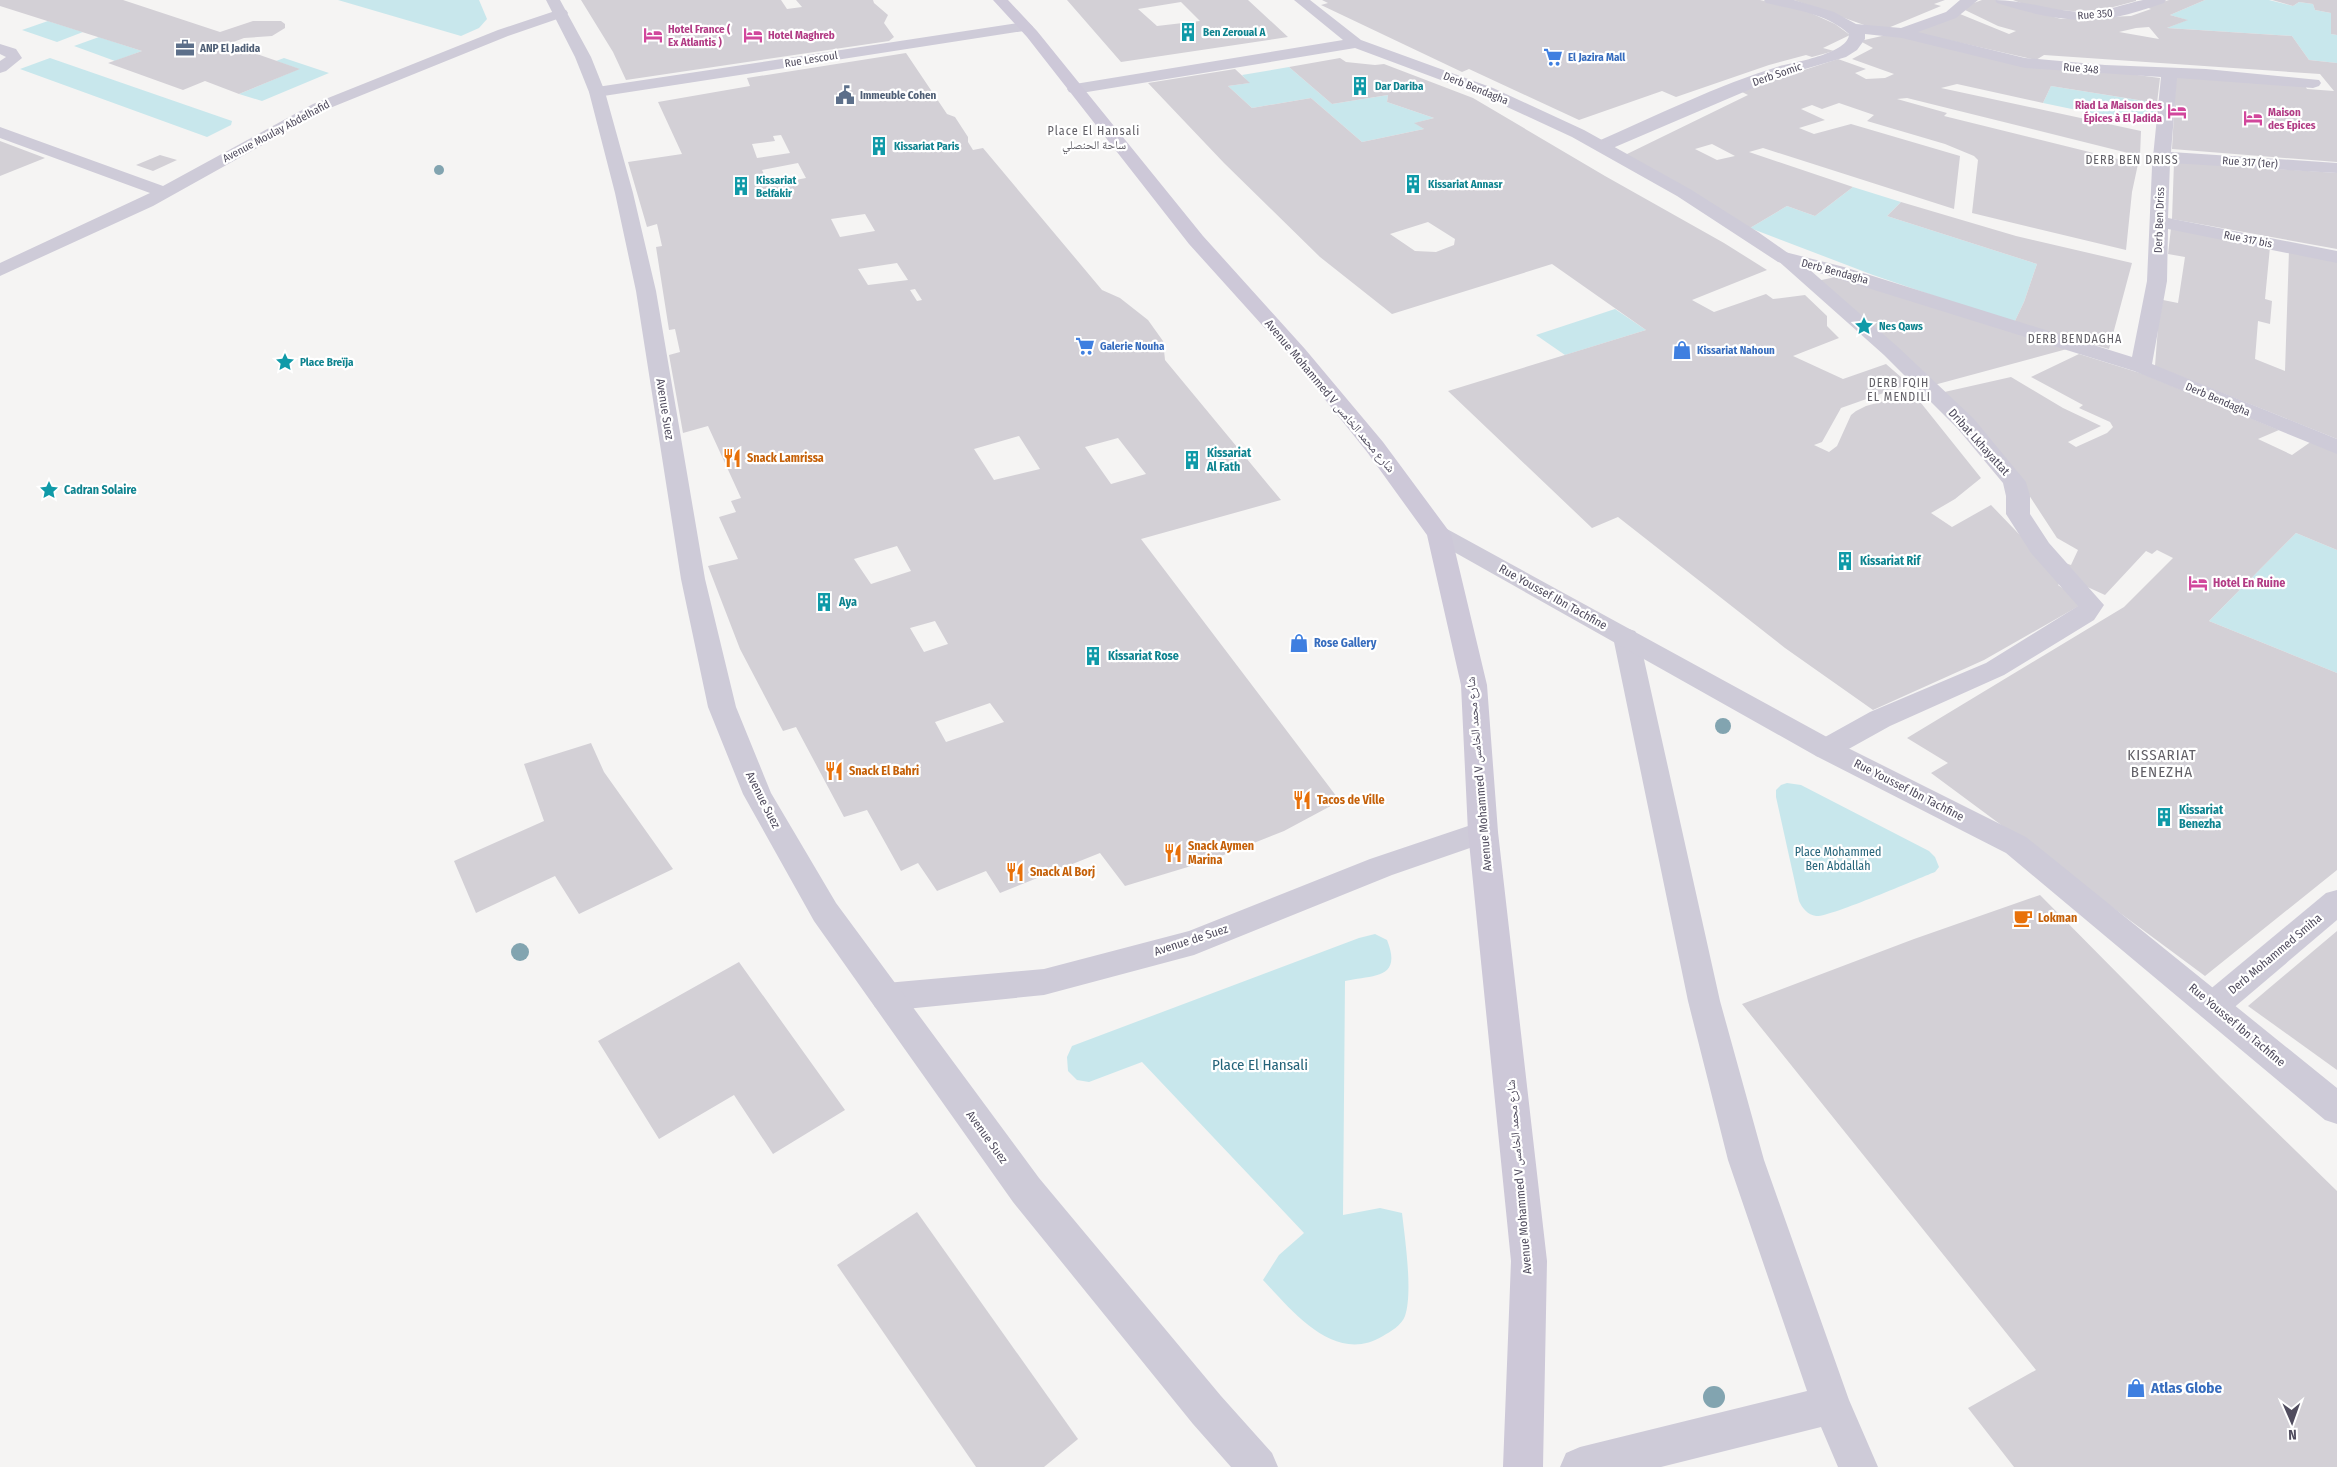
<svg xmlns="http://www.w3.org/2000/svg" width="2337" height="1467" viewBox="0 0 2337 1467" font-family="'Fira Sans Condensed','Noto Naskh Arabic',sans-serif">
<rect width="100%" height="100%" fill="#f5f4f3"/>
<g fill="#c8e7ec">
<polygon points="338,0 479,0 487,19 479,28 461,36"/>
<polygon points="2205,0 2269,0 2293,6 2299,2 2313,4 2315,10 2331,13 2331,34 2337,35 2337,63 2309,60 2292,36 2167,28 2187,20 2170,15"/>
<polygon points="48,21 83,32 57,42 22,30"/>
<polygon points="99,37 142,51 115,61 74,46"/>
<polygon points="50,58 232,121 231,125 207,137 20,69"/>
<polygon points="284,58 329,73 262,101 239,94 299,69 276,61"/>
<polygon points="1289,67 1332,104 1388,95 1387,102 1434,118 1415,123 1424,129 1362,142 1311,98 1252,108 1228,86 1249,83 1242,75"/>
<polygon points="2051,86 2157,103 2155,121 2139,123 2043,103"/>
<polygon points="1853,187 1901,202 1887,216 2037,264 2024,302 2014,323 1873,275 1750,228 1787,206 1815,216"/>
<polygon points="1615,309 1646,330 1565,355 1536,335"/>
<polygon points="2296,533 2337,550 2337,673 2209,621"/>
<path d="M1787,783l14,2 128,66 6,6 4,10 -4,5c-18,7 -107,46 -119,44 -8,-1 -14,-8 -17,-15l-23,-104v-7l5,-5z"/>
<path d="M1375,934l12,6c16,40 -15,35 -42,41l-2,234 37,-7 22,5c3,26 11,79 3,103 -3,9 -15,16 -22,20 -48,29 -90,-24 -120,-56l16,-25 25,-22 -162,-171 -53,20 -12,-2 -9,-9 -1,-14 5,-11 287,-108z"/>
</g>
<g fill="#d3d0d6" fill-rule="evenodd">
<polygon points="0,0 123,0 220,32 253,21 281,21 285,24 285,28 272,36 244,38 228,44 300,69 239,94 205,81 183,90 108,63 142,51 0,6"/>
<polygon points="581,0 781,0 787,9 802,7 796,0 873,0 874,3 888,15 884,23 894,37 889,41 626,80 613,52"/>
<path d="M1067,0h181l40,37 -167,25zM1181,2l19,19 -43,5 -19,-17z"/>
<polygon points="1322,0 1760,0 1804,10 1835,24 1850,35 1823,48 1834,51 1812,57 1806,55 1769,65 1676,97 1662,91 1579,120 1469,69 1462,72 1321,5 1328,3"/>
<polygon points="1794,0 1945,0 1934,4 1941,6 1888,28 1867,26"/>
<path d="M1982,0h13l66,19 70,-3 20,-7 -5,-2 23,-7h36l-35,15 18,5 -21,8 125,8 17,24 28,3v99l-165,-13 4,-72 129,9 2,3 27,2 -14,-17 -276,-19 -8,5 -123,-28 47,-18 49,20 7,-3 -18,-5 -33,-16 6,-6zM2149,27l10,12 -40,-7 17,-4z"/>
<polygon points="2013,0 2136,0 2136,1 2102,10 2073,11 2037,9"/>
<polygon points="2272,0 2337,0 2337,35 2331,34 2331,13 2315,10 2313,4 2299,2 2293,6"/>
<path d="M1895,33l67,19 198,26 -3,25 -106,-17 -8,17 -86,-19 -16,4 200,43 -1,25 -233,-58 -10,1 50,14 -3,3 194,48 -6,28 -6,58 -154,-37 6,-53 -4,-4 -29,-12 -78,-23 7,-6 -35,-12 -17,6 -10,-4 -11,4 24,11 -26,8 15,6 37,-10 109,32 -6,53 -191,-61 -14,4 104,35 -38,29 -28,-10 -37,22 -125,-73 123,-60 -8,-4 98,-32 28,10 -11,4 11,6 19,-1 9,-4 -42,-15 21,-11 -13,-7zM1712,144l23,12 -18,4 -22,-11z"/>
<path d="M906,53l41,61 8,3 13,20v5l5,8 10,-2 119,142 18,8 28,22 15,21 2,19 116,140 -140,39 199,262 -56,30 -73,29 -86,26 -25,-33 -100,40 -14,-22 -49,20 -19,-28 -17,8 -34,-61 -23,7 -48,-90 -13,4 -43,-82 -32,-83 30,-7 -19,-42 17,-5 -5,-11 10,-3 -33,-72 -25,7 -14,-78 11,-3 -5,-23 -6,1 -13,-83 6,-1 -5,-22 -10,3 -19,-65 54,-8 -24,-52 92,-16 -3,-8zM781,135l9,18 -33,5 -5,-14 23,-3 -2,-5zM798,163l8,15 -37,7 -7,-15zM865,214l10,17 -35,6 -9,-18zM897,263l11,17 -40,5 -10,-16zM915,289l7,11 -5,1 -7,-11zM1019,436l21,33 -46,11 -20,-31zM1118,438l28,36 -35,10 -26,-37zM897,546l14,25 -40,13 -17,-25zM935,621l13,23 -24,8 -14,-24zM990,703l14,19 -58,20 -11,-20z"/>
<path d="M1340,58l6,4 29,3 9,-1 89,34 132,78 119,67 43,27 -75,30 22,12 52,-18 7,5 32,-4 22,21v10l12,12 -46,18 50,23 43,-15 23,20 -68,24 -19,34 -8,3 15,7 8,-6 14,-31 5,-4 10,-5 47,-13 68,85 -26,21 -24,14 21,14 39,-22 72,75 -5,5 26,18 -100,57 -111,50 -88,-62 -167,-131 -26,11 -144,-137 198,-61 -94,-66 -160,50 -72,-57 -96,-94 -76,-80 87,-14 15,14 -22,3 24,22 59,-10 51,44 62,-13 -10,-6 20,-5 -47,-16 1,-7 -56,9 -43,-37zM1428,222l27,17 -1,6 -18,7 -21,-1 -25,-17z"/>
<polygon points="0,141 45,158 0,176"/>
<polygon points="160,155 177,160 153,171 136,165"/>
<polygon points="2174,162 2337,173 2337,249 2172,219"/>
<polygon points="1901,202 2016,236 2132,263 2109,349 2014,323 2024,302 2037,264 1887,216"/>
<polygon points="2171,228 2270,247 2265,299 2272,301 2270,324 2258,321 2255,359 2285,371 2289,250 2337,260 2337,439 2155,366 2158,327 2163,300 2178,303 2185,257 2168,254"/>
<polygon points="1849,274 2067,349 1934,385 1817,281"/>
<polygon points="2079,354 2143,374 2279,430 2258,439 2292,455 2312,441 2337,452 2337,550 2296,533 2209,621 2337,673 2337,870 2205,976 1931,773 1948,763 1907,738 2124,607 2173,558 2157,550 2152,554 2146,551 2105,595 2083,585 2062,562 2071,565 2078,550 2057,538 2023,486 1940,393 2011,377 2063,408 2101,426 2068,442 2076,447 2107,433 2113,427 2110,422 2079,408 2083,405 2031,377"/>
<polygon points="591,743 604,772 673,869 579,914 555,876 476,913 454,861 544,821 524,764"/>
<polygon points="2040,895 2221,1078 2337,1191 2337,1467 2014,1467 1968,1408 2036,1370 1742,1004 1914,939"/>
<polygon points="2337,931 2337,1070 2248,1006"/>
<polygon points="739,962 845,1110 773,1154 734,1095 659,1139 598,1041"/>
<polygon points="917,1212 1078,1439 1044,1467 976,1467 837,1265"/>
</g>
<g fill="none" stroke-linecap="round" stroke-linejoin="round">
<g fill="#cecbd8" fill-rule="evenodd">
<path d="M1764,0h30l40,12 22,12 45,4 45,-16 14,-12h18l-22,18 -38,14 107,26 80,7 101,4 113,11 2,3 -2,3 -6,2 -136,-10 -6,74 166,11v10l-167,-10 -2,55 169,33v12l-169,-34 -1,52 -15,83 185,75v15l-203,-83 -324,-101 88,77 76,72 52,63 4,14v18l19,29 55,62 -10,15 -90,55 -114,51 -54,30 -10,3 -10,-3 -4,-7 4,-7 54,-30 116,-49 92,-57 -47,-53 -25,-39v-18l-3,-13 -45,-54 -74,-74 -109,-97 3,-4 7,-2 59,15 288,90 15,-76 5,-114 9,-90 -136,-9 -123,-30 -37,-4v5l-8,11 -11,7 -65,19 -173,74h-12l-3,-4 3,-4c60,-26 121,-57 184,-76 16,-4 69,-13 69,-32 -23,-21 -54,-24 -83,-31z"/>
<path d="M1995,0c31,0 60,12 91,12 21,-1 38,-8 57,-12 7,0 16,0 23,0l-2,3c-16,5 -32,11 -48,14 -41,8 -81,-2 -119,-14z"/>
<polygon points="561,9 566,10 568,13 566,16 508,36 325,110 153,206 0,276 0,263 150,193 0,138 0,127 163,186 313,104 498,30"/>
<polygon points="1025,22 1030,24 1033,27 1030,30 597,97 591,95 589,92 591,89 597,87"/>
<polygon points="0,44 16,49 22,58 6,71 0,73 0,61 6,57 0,54"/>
<polygon points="1626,628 1635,631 1639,637 1720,1001 1764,1160 1849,1400 1878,1467 1838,1467 1821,1427 1661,1467 1560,1467 1566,1453 1580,1447 1807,1391 1728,1160 1688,1001 1613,637 1617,631"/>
<polygon points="1483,821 1493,824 1498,832 1493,840 1392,875 1194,955 1044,995 886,1011 875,1007 870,997 875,987 886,983 1044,969 1189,931 1370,859"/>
<polygon points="2337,890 2337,920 2224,1016 2213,1020 2202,1016 2197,1006 2202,996 2326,893"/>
</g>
<g fill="#cecbd8" fill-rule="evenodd">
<polygon points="546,0 560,0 591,57 605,92 633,193 656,291 705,579 736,707 771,793 836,903 1039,1178 1221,1396 1272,1453 1278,1467 1231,1467 1193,1424 1013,1202 814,921 743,794 708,707 681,579 636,291 615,193 589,92 575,57"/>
<polygon points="1294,0 1310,0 1361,40 1493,88 1584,130 1690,189 1758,232 1795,258 1792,262 1785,264 1778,262 1677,196 1572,137 1481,95 1355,48 1075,94 1069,92 1067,89 1069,86 1075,84 1343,40"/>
<polygon points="1439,526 1447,529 1836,742 2026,837 2337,1088 2337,1124 2325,1120 2006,853 1816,756 1431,539 1427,534 1431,529"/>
</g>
<polygon fill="#cdc8d8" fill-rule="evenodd" points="993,0 1008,0 1037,31 1203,236 1305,349 1383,442 1451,534 1487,685 1498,832 1547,1261 1543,1467 1503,1467 1511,1261 1468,832 1461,685 1427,535 1367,452 1291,357 1189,244 1027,37"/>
</g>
<g fill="#82a4b0">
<circle cx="439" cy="170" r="5"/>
<circle cx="1723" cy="726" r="8"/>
<circle cx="520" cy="952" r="9"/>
<circle cx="1714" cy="1397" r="11"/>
</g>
<defs>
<g id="building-bare" transform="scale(1.5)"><path d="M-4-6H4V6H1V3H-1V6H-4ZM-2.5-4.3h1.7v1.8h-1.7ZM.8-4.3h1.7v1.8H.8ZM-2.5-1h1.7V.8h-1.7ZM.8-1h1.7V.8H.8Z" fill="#0f9aa8" stroke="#fff" stroke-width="2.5" paint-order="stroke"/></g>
<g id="hotel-bare" transform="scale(1.5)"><path d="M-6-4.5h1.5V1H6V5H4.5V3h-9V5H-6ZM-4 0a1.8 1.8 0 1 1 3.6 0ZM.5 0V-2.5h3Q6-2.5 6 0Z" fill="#d1479c" stroke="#fff" stroke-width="2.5" paint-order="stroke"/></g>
<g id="office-bare" transform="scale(1.5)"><path d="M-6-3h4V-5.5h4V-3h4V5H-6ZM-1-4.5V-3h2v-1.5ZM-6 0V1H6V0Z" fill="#5c6f8a" stroke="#fff" stroke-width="2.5" paint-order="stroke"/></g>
<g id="supermarket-bare" transform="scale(1.5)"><path d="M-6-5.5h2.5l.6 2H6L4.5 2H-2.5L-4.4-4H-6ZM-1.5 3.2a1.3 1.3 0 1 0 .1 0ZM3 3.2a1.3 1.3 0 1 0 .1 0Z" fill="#3f7fe0" stroke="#fff" stroke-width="2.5" paint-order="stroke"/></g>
<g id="civic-bare" transform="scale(1.5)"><path d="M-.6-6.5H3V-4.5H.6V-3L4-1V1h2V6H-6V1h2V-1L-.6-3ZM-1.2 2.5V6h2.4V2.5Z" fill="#5c6f8a" stroke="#fff" stroke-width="2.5" paint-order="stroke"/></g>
<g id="sight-bare" transform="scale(1.5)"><path d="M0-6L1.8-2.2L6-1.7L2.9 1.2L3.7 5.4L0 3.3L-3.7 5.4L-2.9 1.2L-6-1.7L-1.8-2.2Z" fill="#0f9aa8" stroke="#fff" stroke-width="2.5" paint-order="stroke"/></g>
<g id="shop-bare" transform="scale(1.5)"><path d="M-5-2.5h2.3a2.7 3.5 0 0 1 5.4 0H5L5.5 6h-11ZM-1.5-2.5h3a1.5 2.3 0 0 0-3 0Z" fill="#3f7fe0" stroke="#fff" stroke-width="2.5" paint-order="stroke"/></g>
<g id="restaurant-bare" transform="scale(1.5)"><path d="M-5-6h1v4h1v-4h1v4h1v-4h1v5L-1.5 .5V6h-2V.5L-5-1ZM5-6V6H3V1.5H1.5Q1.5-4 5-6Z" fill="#e8710a" stroke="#fff" stroke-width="2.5" paint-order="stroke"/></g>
<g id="cafe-bare" transform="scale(1.5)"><path d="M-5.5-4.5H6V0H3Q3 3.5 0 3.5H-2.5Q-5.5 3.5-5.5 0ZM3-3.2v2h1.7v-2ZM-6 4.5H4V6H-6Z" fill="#e8710a" stroke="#fff" stroke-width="2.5" paint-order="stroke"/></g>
</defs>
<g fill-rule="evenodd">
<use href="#building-bare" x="1188" y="32"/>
<use href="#hotel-bare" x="653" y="35"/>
<use href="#hotel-bare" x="753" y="35"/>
<use href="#office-bare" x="185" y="48"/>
<use href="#supermarket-bare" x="1553" y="57"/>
<use href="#building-bare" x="1360" y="86"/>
<use href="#civic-bare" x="845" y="95"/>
<use href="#hotel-bare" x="2177" y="111"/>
<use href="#hotel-bare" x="2253" y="118"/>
<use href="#building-bare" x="879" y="146"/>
<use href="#building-bare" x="1413" y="184"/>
<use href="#building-bare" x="741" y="186"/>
<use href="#sight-bare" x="1864" y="326"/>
<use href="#supermarket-bare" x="1085" y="346"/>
<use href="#shop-bare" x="1682" y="350"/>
<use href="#sight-bare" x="285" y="362"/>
<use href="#restaurant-bare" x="732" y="458"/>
<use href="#building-bare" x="1192" y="460"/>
<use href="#sight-bare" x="49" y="490"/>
<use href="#building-bare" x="1845" y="561"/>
<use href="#hotel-bare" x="2198" y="583"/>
<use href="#building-bare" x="824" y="602"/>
<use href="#shop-bare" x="1299" y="643"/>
<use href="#building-bare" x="1093" y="656"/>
<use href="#restaurant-bare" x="834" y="771"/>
<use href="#restaurant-bare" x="1302" y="800"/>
<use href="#building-bare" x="2164" y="817"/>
<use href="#restaurant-bare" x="1173" y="853"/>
<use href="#restaurant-bare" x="1015" y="872"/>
<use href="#cafe-bare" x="2023" y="918"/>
<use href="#shop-bare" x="2136" y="1388"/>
</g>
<g text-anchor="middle" stroke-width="4.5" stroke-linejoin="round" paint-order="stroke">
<g font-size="11" fill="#504c5e" stroke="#fff">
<text transform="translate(2095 14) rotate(-5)" y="4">Rue 350</text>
<text transform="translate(811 59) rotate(-9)" y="4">Rue Lescoul</text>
<text transform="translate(2081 68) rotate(5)" y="4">Rue 348</text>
<text transform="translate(1777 74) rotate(-19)" y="4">Derb Somic</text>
<text transform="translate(1476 88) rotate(22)" y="4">Derb Bendagha</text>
<text transform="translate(276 131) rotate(-28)" y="4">Avenue Moulay Abdelhafid</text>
<text transform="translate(2250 162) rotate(4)" y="4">Rue 317 (1er)</text>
<text transform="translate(2159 220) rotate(-88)" y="4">Derb Ben Driss</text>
<text transform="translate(2248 239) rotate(11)" y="4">Rue 317 bis</text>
<text transform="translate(1835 271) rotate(15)" y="4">Derb Bendagha</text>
<text transform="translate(2218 399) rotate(23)" y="4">Derb Bendagha</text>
</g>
<g font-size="11" font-weight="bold" fill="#b23c85" stroke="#fff" text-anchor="start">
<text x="668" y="33">Hotel France (<tspan x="668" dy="13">Ex Atlantis )</tspan></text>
<text x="768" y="39">Hotel Maghreb</text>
<text x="2162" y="109" text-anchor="end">Riad La Maison des<tspan x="2162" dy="13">Épices à El Jadida</tspan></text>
<text x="2268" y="116">Maison<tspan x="2268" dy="13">des Epices</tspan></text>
</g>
<g font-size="11" font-weight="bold" fill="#0d838f" stroke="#fff" text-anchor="start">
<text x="1203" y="36">Ben Zeroual A</text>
<text x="1375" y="90">Dar Dariba</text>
<text x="894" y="150">Kissariat Paris</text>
<text x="756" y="184">Kissariat<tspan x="756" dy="13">Belfakir</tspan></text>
<text x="1428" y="188">Kissariat Annasr</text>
<text x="1879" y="330">Nes Qaws</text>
<text x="300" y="366">Place Breïja</text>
</g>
<g font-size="11" font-weight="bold" fill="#4e5e75" stroke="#fff" text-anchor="start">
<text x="200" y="52">ANP El Jadida</text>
<text x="860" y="99">Immeuble Cohen</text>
</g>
<g font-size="11" font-weight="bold" fill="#366cbe" stroke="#fff" text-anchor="start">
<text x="1568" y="61">El Jazira Mall</text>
<text x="1100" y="350">Galerie Nouha</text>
<text x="1697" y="354">Kissariat Nahoun</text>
</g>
<g font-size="12" letter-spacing="1" fill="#626067" stroke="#fff">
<text x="1094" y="135">Place El Hansali<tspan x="1094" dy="14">ساحة الحنصلي</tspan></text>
<text x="2132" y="164">DERB BEN DRISS</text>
<text x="2075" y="343">DERB BENDAGHA</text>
<text x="1899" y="387">DERB FQIH<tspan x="1899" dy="14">EL MENDILI</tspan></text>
</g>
<g font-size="12" fill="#504c5e" stroke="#fff">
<text transform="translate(1330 396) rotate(50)" y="4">Avenue Mohammed V شارع محمد الخامس</text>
<text transform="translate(665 409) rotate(81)" y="4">Avenue Suez</text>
<text transform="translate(1979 442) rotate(48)" y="4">Dribat Lkhayattat</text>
<text transform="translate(1553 597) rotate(29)" y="4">Rue Youssef Ibn Tachfine</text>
<text transform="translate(1479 774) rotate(-95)" y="4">Avenue Mohammed V شارع محمد الخامس</text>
<text transform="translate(1909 790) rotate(27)" y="4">Rue Youssef Ibn Tachfine</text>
<text transform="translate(763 800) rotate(63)" y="4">Avenue Suez</text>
<text transform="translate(1191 940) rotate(-18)" y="4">Avenue de Suez</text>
<text transform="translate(2275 954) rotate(-40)" y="4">Derb Mohammed Smiha</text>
<text transform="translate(2237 1025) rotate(40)" y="4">Rue Youssef Ibn Tachfine</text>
<text transform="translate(987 1137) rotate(54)" y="4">Avenue Suez</text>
<text transform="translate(1519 1177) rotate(-95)" y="4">Avenue Mohammed V شارع محمد الخامس</text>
</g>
<g font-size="12" font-weight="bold" fill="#0d838f" stroke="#fff" text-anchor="start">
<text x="1207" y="457">Kissariat<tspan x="1207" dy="14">Al Fath</tspan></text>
<text x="64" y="494">Cadran Solaire</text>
<text x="1860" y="565">Kissariat Rif</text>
<text x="839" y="606">Aya</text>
<text x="1108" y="660">Kissariat Rose</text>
<text x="2179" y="814">Kissariat<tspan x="2179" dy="14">Benezha</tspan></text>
</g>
<g font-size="12" font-weight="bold" fill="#c56008" stroke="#fff" text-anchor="start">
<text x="747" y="462">Snack Lamrissa</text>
<text x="849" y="775">Snack El Bahri</text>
<text x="1317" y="804">Tacos de Ville</text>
<text x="1188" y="850">Snack Aymen<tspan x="1188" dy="14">Marina</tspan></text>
<text x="1030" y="876">Snack Al Borj</text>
<text x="2038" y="922">Lokman</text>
</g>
<g font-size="12" font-weight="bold" fill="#b23c85" stroke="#fff" text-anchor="start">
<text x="2213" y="587">Hotel En Ruine</text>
</g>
<g font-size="12" font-weight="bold" fill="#366cbe" stroke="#fff" text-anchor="start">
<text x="1314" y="647">Rose Gallery</text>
</g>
<g font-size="12" fill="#246379" stroke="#fff">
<text x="1838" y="856">Place Mohammed<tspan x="1838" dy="14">Ben Abdallah</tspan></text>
</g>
<g font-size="15" letter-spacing="1" fill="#626067" stroke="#fff">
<text x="2162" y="760">KISSARIAT<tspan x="2162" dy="17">BENEZHA</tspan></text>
</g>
<g font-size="15" fill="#246379" stroke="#fff">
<text x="1260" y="1070">Place El Hansali</text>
</g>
<g font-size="15" font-weight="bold" fill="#366cbe" stroke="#fff" text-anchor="start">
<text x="2151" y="1393">Atlas Globe</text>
</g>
</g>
<g transform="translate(2292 1422) rotate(178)" stroke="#ffffff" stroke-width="4" paint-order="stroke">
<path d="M0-4L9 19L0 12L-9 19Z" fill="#504c5e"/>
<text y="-8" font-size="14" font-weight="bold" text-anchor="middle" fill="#504c5e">N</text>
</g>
</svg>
